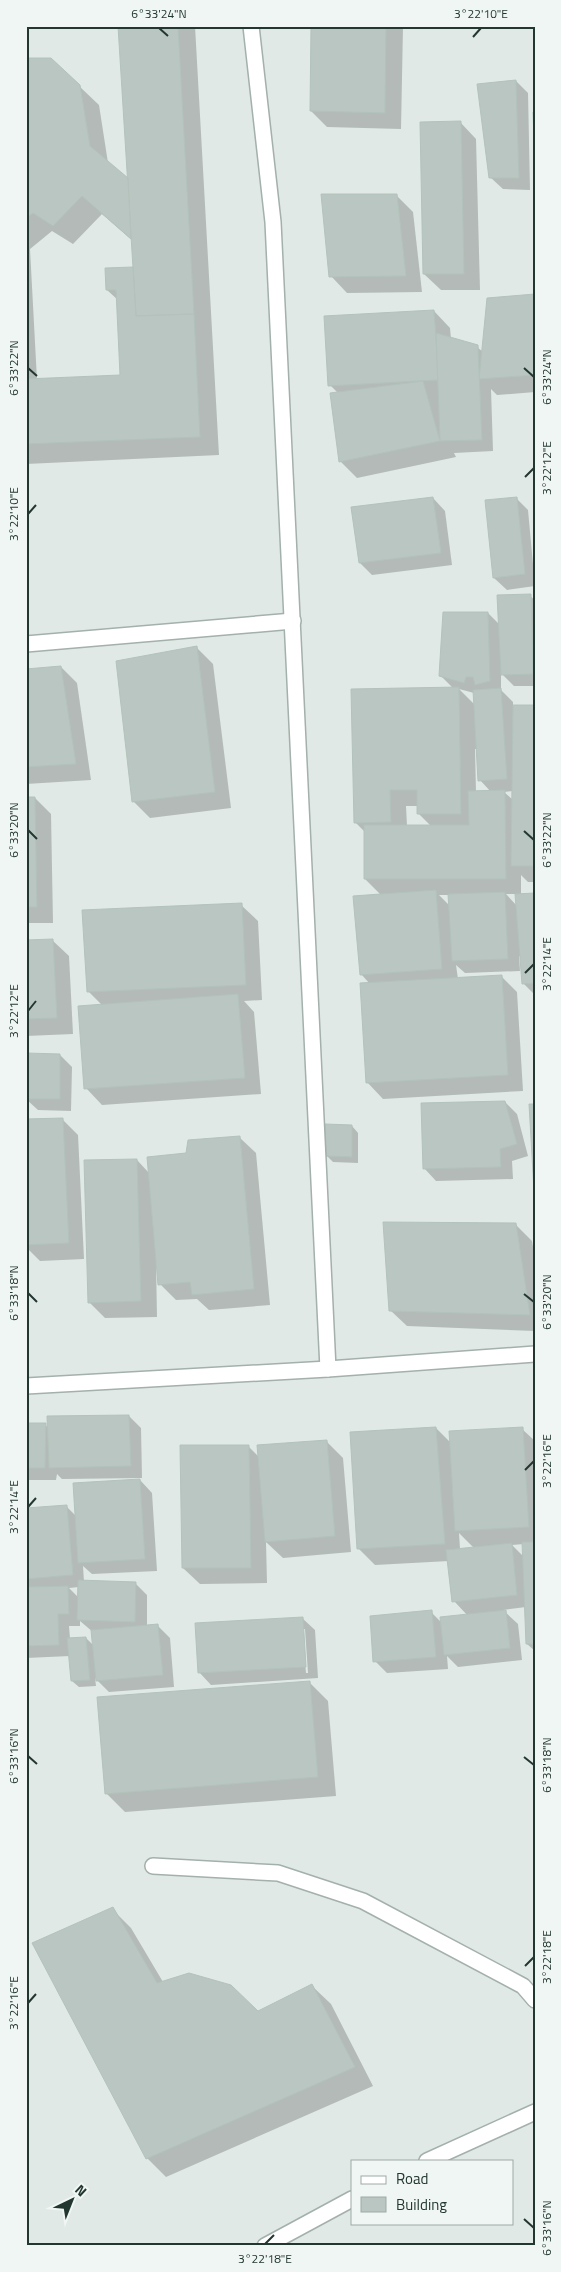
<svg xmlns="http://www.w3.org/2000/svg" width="561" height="2272" viewBox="0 0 561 2272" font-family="'Titillium Web',sans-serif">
<rect width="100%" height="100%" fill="#e0e9e5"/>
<g fill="#0003" fill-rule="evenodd">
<path d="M119,26h76l24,429 -193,9v-404l53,26 20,19 9,58 21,18zM102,214l31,27 2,28 -28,21 11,10 4,76 -85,4 -7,-131 22,-18 21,13z"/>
<polygon points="312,26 403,26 401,129 327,127 311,111"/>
<polygon points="516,81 528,93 530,190 503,189 490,177"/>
<polygon points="460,122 476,139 480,290 441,290 424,274"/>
<polygon points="397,196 413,212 422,292 347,293 331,276"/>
<polygon points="535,295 535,392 497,395 491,389 493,451 454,453 456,457 357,478 340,461 338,393 330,385 434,311 450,328 451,339 477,347 483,352"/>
<polygon points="433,498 445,511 452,565 372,575 360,563"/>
<polygon points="516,498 528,510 535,586 507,590 494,578"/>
<path d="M530,596l5,4v86h-21l-13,-13v17l12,12v4h22v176h-7l-7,-7v20l14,-1v101l-12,-12 -2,-27h-2l1,15 -55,2 -9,-8 2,14 43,-3 16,16 6,99 -140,8 -16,-17 3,-98 -9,-10 21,-78 -17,-17v-47l-10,-10 99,-133 -13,-13 47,-63 12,12zM459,689l15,4 1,12zM475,749h3l2,31 11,12h-15zM513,791v9l-9,-8zM406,806h12v7l13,13h-24zM506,894h10l1,12zM439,895h11v11z"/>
<polygon points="197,648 213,664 231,808 150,818 133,801"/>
<polygon points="61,667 77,683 91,780 26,784 26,670"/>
<polygon points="26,798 35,798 51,814 53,923 26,923"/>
<polygon points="241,905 258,921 262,1000 244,1001 254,1012 261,1094 102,1105 86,1088 102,1005 88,991"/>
<polygon points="52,940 69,956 73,1034 26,1036 26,941"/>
<polygon points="60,1055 72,1067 71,1111 38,1110 26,1099"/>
<polygon points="505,1102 517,1114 528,1156 512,1161 513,1179 436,1181 424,1168"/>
<polygon points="62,1119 78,1135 84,1259 40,1261 26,1247 26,1121"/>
<polygon points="352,1126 358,1133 358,1163 333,1162 327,1156"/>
<polygon points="239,1137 256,1153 270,1305 209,1310 197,1299 176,1300 160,1284 158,1263 156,1263 157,1317 105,1318 89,1302 137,1160 149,1173 187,1155"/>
<polygon points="516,1225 532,1241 535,1258 535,1331 407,1326 390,1310"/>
<polygon points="129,1416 141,1428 142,1478 62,1479 57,1474 56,1480 26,1480 26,1424 45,1425 49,1428"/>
<path d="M436,1428l15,15 71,-14 13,12v210l-8,-7 -1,-37 -23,3 15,14 4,36 -64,7 -11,-11 1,13 -61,4 -12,-12 56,-49 10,10 27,-6 -14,-15 -5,-40 -74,4 -16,-16zM459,1533l15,15 -14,1zM524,1544v13l-12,-12z"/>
<polygon points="326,1441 343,1458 351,1552 283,1558 266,1542 267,1583 200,1584 183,1568 248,1446 259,1457"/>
<path d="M140,1480l12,13 5,78 -65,3 -9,-8 1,16 51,1 12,12v31h11l12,12 4,49 -65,5 -14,-14 1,8 -17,1 -7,-6 -2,-25 -44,2v-149l40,-3 10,10zM79,1587v11l-10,-10zM80,1621l13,11 1,14 -8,-8 -16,1 -1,-13h11z"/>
<path d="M302,1618l13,12 3,48 -107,7 -12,-13zM302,1629h3l3,44h-2z"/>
<polygon points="309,1682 328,1701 336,1796 125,1812 106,1793"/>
<polygon points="112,1909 131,1928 163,1982 258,2012 312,1986 331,2004 373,2086 166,2177 147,2158"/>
</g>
<g fill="#b9c6c1" stroke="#b3c2bc">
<polygon points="118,26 178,26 194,314 136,316"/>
<polygon points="311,26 386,26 385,113 310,111"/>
<polygon points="26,58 51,58 80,85 90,146 128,178 131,239 82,196 53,226 33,213 26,218"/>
<polygon points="516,80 519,178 489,178 477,84"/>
<polygon points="533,112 535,112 535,166"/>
<polygon points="461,121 464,274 423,274 420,122"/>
<polygon points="321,194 397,194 406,276 329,277"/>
<polygon points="133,267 136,316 194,314 200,437 26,444 26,379 120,375 116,290 106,290 105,268"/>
<polygon points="535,294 535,375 479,379 487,298"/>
<polygon points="434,310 439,380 328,386 324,316"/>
<polygon points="436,333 478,345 482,440 440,441"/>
<polygon points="423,381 440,441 339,462 330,393"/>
<polygon points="433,497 441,553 359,563 351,507"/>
<polygon points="517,497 525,574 493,578 485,500"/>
<polygon points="531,594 533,674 501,675 497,595"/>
<polygon points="443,612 488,612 490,681 475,685 473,677 466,677 464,683 439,676"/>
<polygon points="197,646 215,792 132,802 116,661"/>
<polygon points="61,666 76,764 26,767 26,669"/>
<polygon points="535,686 535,866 511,866 513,705 534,705"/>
<polygon points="459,687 461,814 417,814 417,790 390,790 391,822 354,823 351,689"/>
<polygon points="501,688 507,779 478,781 473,690"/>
<polygon points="505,790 506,879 364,879 364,825 469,825 468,791"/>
<polygon points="26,797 35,797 37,907 26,907"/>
<polygon points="436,890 442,969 360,975 353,896"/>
<polygon points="505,892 508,959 452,961 448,894"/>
<polygon points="535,893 535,983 522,984 515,894"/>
<polygon points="242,903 246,985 87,992 82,910"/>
<polygon points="53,939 57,1018 26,1019 26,940"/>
<polygon points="502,975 508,1075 366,1083 360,983"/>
<polygon points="238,994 245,1078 84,1089 78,1006"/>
<polygon points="26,1053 60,1054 60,1099 26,1099"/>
<polygon points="505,1101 517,1144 500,1149 501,1167 423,1169 421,1103"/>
<polygon points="529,1104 535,1104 535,1208"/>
<polygon points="63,1118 69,1243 26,1245 26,1119"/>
<polygon points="325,1124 352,1125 352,1157 326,1156"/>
<polygon points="240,1136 254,1289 192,1295 190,1282 158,1285 147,1157 186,1153 188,1140"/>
<polygon points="137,1159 141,1301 88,1303 84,1160"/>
<polygon points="383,1222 516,1223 530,1315 389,1311"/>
<polygon points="129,1415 131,1466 49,1468 47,1416"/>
<polygon points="26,1423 46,1423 45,1468 26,1468"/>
<polygon points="436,1427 445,1544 357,1549 350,1432"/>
<polygon points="523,1427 529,1527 455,1531 449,1431"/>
<polygon points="327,1440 335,1536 265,1542 257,1445"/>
<polygon points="180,1445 249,1445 251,1568 182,1568"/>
<polygon points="140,1479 145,1559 78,1563 73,1483"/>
<polygon points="67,1505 73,1575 26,1579 26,1508"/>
<polygon points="522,1542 535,1542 535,1644 526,1644"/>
<polygon points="512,1543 517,1595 452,1602 446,1550"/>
<polygon points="78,1580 136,1582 135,1622 77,1620"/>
<polygon points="68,1586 69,1614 58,1614 59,1645 26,1646 26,1587"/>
<polygon points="432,1610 436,1657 373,1662 370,1616"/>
<polygon points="506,1610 510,1648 444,1655 440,1617"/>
<polygon points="303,1617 306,1667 198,1673 195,1623"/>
<polygon points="158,1624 163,1675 96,1681 91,1630"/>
<polygon points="86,1637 90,1680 71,1681 67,1638"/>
<polygon points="310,1681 318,1777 105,1794 97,1697"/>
<polygon points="113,1907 157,1983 189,1973 231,1985 258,2011 312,1984 355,2067 146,2159 32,1943"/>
</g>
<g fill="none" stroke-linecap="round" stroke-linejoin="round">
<g stroke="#a4b0ab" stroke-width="18">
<polyline id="lane" points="153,1866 278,1873 363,1901 523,1986 535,2000"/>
</g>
<g stroke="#a4b0ab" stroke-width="18">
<g id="street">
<polyline points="251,26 273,222 328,1369"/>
<polyline points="26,644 293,621"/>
<polyline points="26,1386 328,1369 535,1354"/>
<polyline points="427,2161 535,2112"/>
<polyline points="265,2246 352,2199"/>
</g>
</g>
<use href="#lane" stroke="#fff" stroke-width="15"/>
<use href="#street" stroke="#fff" stroke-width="15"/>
</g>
<path fill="none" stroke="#233731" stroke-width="2" d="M159,28l9,8M473,37l8,-9M28,368l9,8M524,368l10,9M525,477l9,-9M28,514l8,-9M28,830l9,9M524,831l10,9M525,973l9,-9M28,1011l8,-10M28,1293l9,9M524,1294l10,8M525,1470l9,-9M28,1507l8,-9M28,1756l9,8M524,1757l10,8M525,1966l9,-9M28,2003l8,-9M524,2219l10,9M265,2244l9,-9"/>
<rect width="561" height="2272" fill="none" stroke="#f0f6f3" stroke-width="55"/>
<rect x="351" y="2160" width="162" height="65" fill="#f0f6f3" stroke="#9eaaa5"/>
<rect x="361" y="2176" width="25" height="8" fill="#ffffff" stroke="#9eaaa5"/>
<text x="396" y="2184" font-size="15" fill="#233731">Road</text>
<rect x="361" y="2197" width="25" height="15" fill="#b9c6c1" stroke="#9eaaa5"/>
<text x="396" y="2210" font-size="15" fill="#233731">Building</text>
<g transform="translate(72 2200) rotate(43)" stroke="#f0f6f3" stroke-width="4" paint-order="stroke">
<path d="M0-4L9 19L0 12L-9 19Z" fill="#233731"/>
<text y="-8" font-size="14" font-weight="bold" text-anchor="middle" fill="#233731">N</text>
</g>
<rect x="28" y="28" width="506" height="2216" fill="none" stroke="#233731" stroke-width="2"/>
<g font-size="12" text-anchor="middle" fill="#233731">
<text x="159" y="18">6°33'24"N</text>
<text x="481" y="18">3°22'10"E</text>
<text transform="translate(14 368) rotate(-90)" y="4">6°33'22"N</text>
<text transform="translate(547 377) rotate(-90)" y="4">6°33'24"N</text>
<text transform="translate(547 468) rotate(-90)" y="4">3°22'12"E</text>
<text transform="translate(14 514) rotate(-90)" y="4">3°22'10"E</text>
<text transform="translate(14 830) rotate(-90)" y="4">6°33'20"N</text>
<text transform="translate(547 840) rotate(-90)" y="4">6°33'22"N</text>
<text transform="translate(547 964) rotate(-90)" y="4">3°22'14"E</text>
<text transform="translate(14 1011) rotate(-90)" y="4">3°22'12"E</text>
<text transform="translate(14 1293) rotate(-90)" y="4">6°33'18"N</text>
<text transform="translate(547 1302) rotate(-90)" y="4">6°33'20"N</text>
<text transform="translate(547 1461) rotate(-90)" y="4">3°22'16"E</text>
<text transform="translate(14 1507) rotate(-90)" y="4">3°22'14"E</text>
<text transform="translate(14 1756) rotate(-90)" y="4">6°33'16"N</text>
<text transform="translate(547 1765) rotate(-90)" y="4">6°33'18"N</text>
<text transform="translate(547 1957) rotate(-90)" y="4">3°22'18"E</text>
<text transform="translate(14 2003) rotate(-90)" y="4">3°22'16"E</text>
<text transform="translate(547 2228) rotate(-90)" y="4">6°33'16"N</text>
<text x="265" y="2263">3°22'18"E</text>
</g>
</svg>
